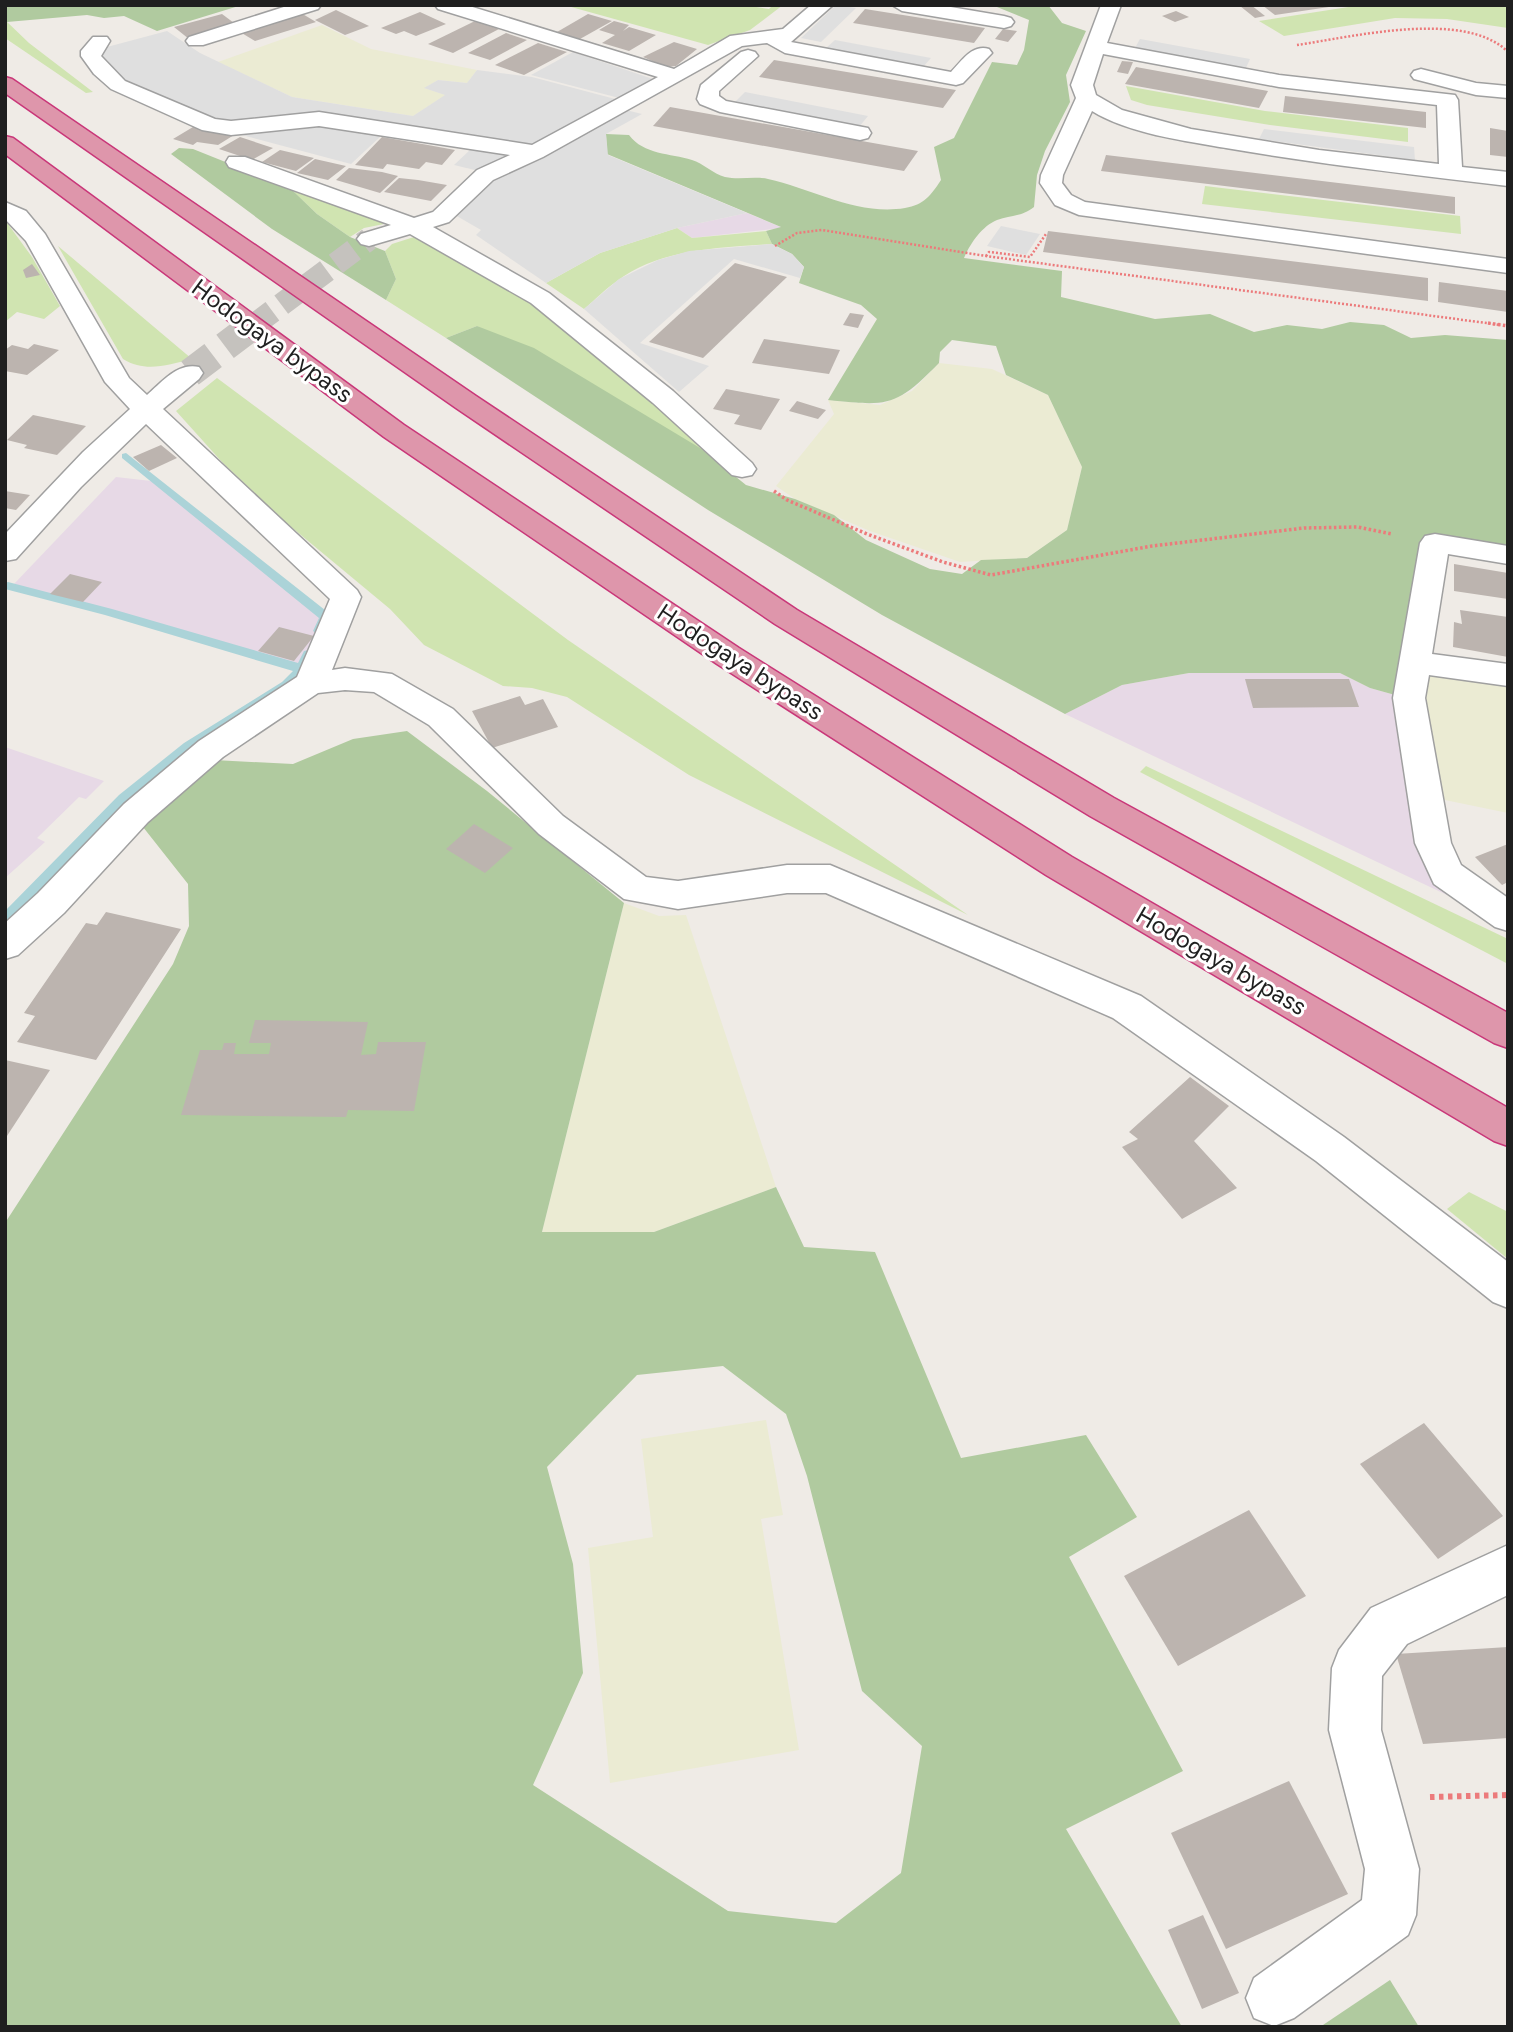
<svg xmlns="http://www.w3.org/2000/svg" width="1513" height="2032" viewBox="0 0 1513 2032" font-family="Figtree,sans-serif">
<rect width="100%" height="100%" fill="#efebe6"/>
<g fill="#e7d9e6">
<polygon points="747,213 783,228 692,238 677,228"/>
<polygon points="116,477 151,481 325,617 302,665 14,584"/>
<polygon points="1189,673 1340,673 1370,688 1395,695 1422,843 1447,895 1065,714 1122,685"/>
<polygon points="5,747 104,781 86,799 79,797 37,838 45,842 5,878"/>
</g>
<g fill="#ebebd3">
<polygon points="322,25 371,49 477,70 467,83 438,80 425,88 446,95 413,116 292,97 218,62"/>
<polygon points="939,363 992,369 1048,395 1082,467 1067,530 1027,558 960,562 870,531 795,499 776,486 834,414 828,400 880,405 912,391"/>
<polygon points="1429,675 1508,682 1508,813 1440,799 1423,700"/>
<polygon points="624,903 659,916 686,915 776,1187 654,1232 542,1232"/>
<polygon points="766,1420 783,1515 761,1519 799,1750 610,1783 588,1548 653,1537 641,1439"/>
</g>
<g fill="#d0e4b1">
<polygon points="564,5 744,5 769,9 773,5 783,5 750,30 708,45"/>
<polygon points="1361,5 1508,7 1508,28 1447,19 1395,18 1284,36 1259,21"/>
<polygon points="5,20 29,43 93,92 86,93 5,38"/>
<polygon points="1126,86 1265,111 1408,128 1408,142 1270,125 1147,105 1131,100"/>
<polygon points="1205,186 1460,216 1461,234 1202,204"/>
<polygon points="290,188 367,214 384,224 364,228 350,237 317,214"/>
<polygon points="5,220 32,257 60,306 44,319 17,312 5,322"/>
<path d="M677,228l15,10 74,-7 6,13c-52,4 -111,4 -155,37 -12,8 -22,19 -33,28l-38,-26 54,-30z"/>
<polygon points="414,237 425,239 437,246 538,308 717,454 733,473 477,326 446,338 386,300 396,279 385,251 392,244"/>
<path d="M58,246l134,113c-25,6 -46,14 -69,0z"/>
<polygon points="217,378 568,640 968,915 689,775 567,697 532,688 503,686 424,645 390,609 284,521 222,462 176,411"/>
<polygon points="1146,766 1508,939 1508,964 1140,772"/>
<polygon points="1469,1192 1508,1212 1508,1259 1447,1209"/>
</g>
<g fill="#b0ca9f" fill-rule="evenodd">
<polygon points="5,5 242,5 157,31 124,16 104,18 87,15 7,22"/>
<path d="M992,5h56l14,18 24,8 -20,44 4,27 -25,49 -8,24 -3,32c-13,10 -23,8 -37,13 -15,6 -27,24 -33,38l98,13 -1,26 94,22 55,-5 44,18 33,-7 35,4 28,-7 34,3 27,13 34,-3 63,5v208l-78,-12 -35,159 -25,-7 -30,-15h-151l-67,12 -57,29 -183,-99 -174,-105 -262,-172 31,-12 57,22 166,100 46,37 49,14 39,16 32,25 64,29 32,5 19,-14 46,-2 40,-28 15,-63 -34,-72 -42,-20 -10,-29 -44,-6 -12,12 -1,11c-44,45 -51,43 -111,37l49,-81 -16,-14 -62,-22 5,-16 -12,-13 -20,-10 -6,-13 15,-4 -174,-73 -1,-20 23,1c15,20 41,18 63,25 11,3 21,14 33,17 14,3 30,-1 43,2 45,10 90,37 137,29 19,-3 26,-13 36,-28l-7,-33 20,-9 38,-76 25,3 7,-15 5,-30z"/>
<polygon points="179,148 193,149 290,188 317,214 350,237 385,251 396,279 386,300 272,229 171,154"/>
<path d="M407,731l80,60 137,112 -82,329h112l122,-45 28,60 71,5 86,206 125,-23 51,82 -68,40 114,214 -117,58 116,198h-1177v-804l168,-259 16,-38 -1,-42 -45,-57 71,-67 79,4 60,-25zM723,1366l63,48 21,62 55,215 60,55 -21,127 -65,50 -108,-12 -195,-126 50,-112 -10,-109 -26,-97 90,-92z"/>
<polygon points="1390,1980 1419,2027 1320,2027"/>
</g>
<g fill="#dfdfdf">
<polygon points="836,5 856,8 821,42 801,38"/>
<polygon points="167,31 200,53 292,97 413,116 445,95 424,88 438,80 467,83 477,70 532,77 619,100 479,171 454,165 471,149 381,136 351,164 216,128 227,123 123,83 98,56 107,47"/>
<polygon points="1140,39 1250,59 1245,70 1135,48"/>
<polygon points="835,40 931,58 921,69 824,50"/>
<polygon points="573,52 656,80 623,99 531,75"/>
<polygon points="745,92 868,116 859,127 735,102"/>
<polygon points="626,110 642,114 606,134 608,155 747,213 677,228 600,253 546,283 476,235 481,230 455,215 487,181"/>
<polygon points="1264,129 1414,147 1415,160 1259,139"/>
<polygon points="1001,226 1020,230 1040,234 1026,255 987,246"/>
<polygon points="772,244 792,254 804,267 800,278 734,259 640,343 709,366 679,392 584,309 619,279 658,260 689,251"/>
</g>
<g fill="none" stroke-linecap="round" stroke-linejoin="round">
<g fill="#abd3d8" fill-rule="evenodd">
<polygon points="126,453 330,614 332,617 324,634 319,635 313,631 319,618 122,458 122,454"/>
<polygon points="8,582 112,609 298,663 304,651 309,650 315,654 307,672 292,688 194,749 129,803 10,925 5,927 5,911 119,795 184,743 282,682 293,671 105,615 5,589 5,583"/>
</g>
</g>
<g fill="#bcb4af">
<polygon points="1251,5 1265,16 1255,18 1240,6"/>
<polygon points="1262,5 1329,5 1329,7 1275,15"/>
<polygon points="865,9 985,28 974,43 853,23"/>
<polygon points="336,10 369,26 345,35 315,20"/>
<polygon points="1176,11 1189,17 1175,22 1162,16"/>
<polygon points="420,12 446,24 416,36 404,31 396,34 381,28"/>
<polygon points="301,13 316,22 255,41 240,32"/>
<polygon points="222,14 238,26 189,39 174,27"/>
<polygon points="588,14 612,21 580,39 557,32"/>
<polygon points="475,21 499,29 453,53 428,44"/>
<polygon points="614,21 629,25 623,31 629,27 656,35 629,51 602,43 615,35 599,30"/>
<polygon points="1003,29 1017,31 1008,42 995,39"/>
<polygon points="506,33 527,40 490,60 468,53"/>
<polygon points="674,42 697,49 676,66 666,67 643,57"/>
<polygon points="538,43 567,52 524,75 495,65"/>
<polygon points="774,60 956,90 943,108 759,77"/>
<polygon points="1122,61 1133,62 1128,74 1117,72"/>
<polygon points="1136,67 1268,91 1259,108 1125,84"/>
<polygon points="1285,96 1426,112 1426,128 1283,112"/>
<polygon points="670,107 918,151 904,171 653,126"/>
<polygon points="198,124 234,135 218,145 197,142 193,145 173,139"/>
<polygon points="1490,128 1508,131 1508,157 1490,155"/>
<polygon points="240,137 273,148 252,160 219,149"/>
<polygon points="382,137 428,145 455,150 442,165 426,162 419,169 387,164 383,169 355,165"/>
<polygon points="280,150 314,158 296,171 262,162"/>
<polygon points="1106,155 1455,197 1455,214 1101,171"/>
<polygon points="315,159 346,166 328,180 297,173"/>
<polygon points="349,168 382,172 398,176 380,193 336,180"/>
<polygon points="399,178 418,180 447,185 431,201 384,192"/>
<polygon points="1048,231 1428,278 1428,301 1043,252"/>
<polygon points="735,263 787,277 703,358 649,342"/>
<polygon points="32,264 40,275 26,278 23,270"/>
<polygon points="1439,282 1508,291 1508,312 1438,302"/>
<polygon points="850,313 864,315 858,328 843,325"/>
<polygon points="764,339 840,350 829,374 752,363"/>
<polygon points="34,344 59,350 27,375 5,371 5,350 12,345 28,349"/>
<polygon points="726,389 780,399 761,430 734,424 740,415 713,409"/>
<polygon points="797,401 826,410 818,419 789,411"/>
<polygon points="33,415 86,426 57,455 24,448 27,445 7,440"/>
<polygon points="161,445 177,458 149,471 133,457"/>
<polygon points="5,491 30,495 16,510 5,508"/>
<polygon points="1454,564 1508,573 1508,599 1454,591"/>
<polygon points="70,574 102,582 83,602 50,594"/>
<polygon points="1460,610 1508,617 1508,657 1453,647 1454,622 1462,624"/>
<polygon points="279,627 314,636 294,661 258,651"/>
<polygon points="1245,679 1349,679 1359,707 1253,708"/>
<polygon points="520,696 525,705 543,699 558,727 492,748 472,711"/>
<polygon points="474,824 513,848 485,873 446,849"/>
<polygon points="1508,844 1508,882 1502,885 1475,857"/>
<polygon points="106,912 181,929 96,1060 17,1042 35,1016 24,1013 86,923 97,925"/>
<polygon points="255,1020 368,1022 361,1055 376,1054 378,1042 426,1042 414,1111 348,1110 346,1117 181,1115 200,1050 222,1050 224,1043 236,1043 234,1054 269,1054 271,1043 249,1043"/>
<polygon points="5,1060 50,1070 5,1139"/>
<polygon points="1190,1077 1229,1106 1194,1141 1237,1188 1182,1219 1122,1147 1138,1139 1129,1132"/>
<polygon points="1424,1423 1503,1516 1438,1559 1360,1464"/>
<polygon points="1249,1510 1306,1596 1178,1666 1124,1576"/>
<polygon points="1508,1647 1508,1738 1423,1744 1396,1654"/>
<polygon points="1289,1781 1348,1894 1226,1949 1171,1833"/>
<polygon points="1203,1915 1239,1993 1202,2009 1168,1930"/>
</g>
<g fill="none" stroke-linecap="round" stroke-linejoin="round">
<polyline stroke="#c5c2be" stroke-width="23" stroke-dasharray="23 11" stroke-linecap="butt" points="254,325 369,239"/>
<polyline stroke="#c5c2be" stroke-width="29" stroke-dasharray="29 15" stroke-linecap="butt" points="190,373 256,323"/>
<g stroke="#a0a0a0" stroke-width="3">
<g id="minor">
<polygon points="290,5 321,5 318,9 203,45 189,45 186,41 189,37"/>
<path d="M435,5h31l208,64 56,-33 53,-7 28,-24h22l-42,37 160,30c11,-11 21,-28 38,-23l3,4 -29,30 -7,2 -171,-32 -18,-10 -25,3 -199,111 -50,23 -44,42 -16,5 116,66 124,98 79,72 4,6 -4,6 -10,2 -10,-2 -79,-72 -122,-100 -121,-69 -41,12 -8,-2 -4,-5 4,-5 30,-9 -162,-58 -3,-5 3,-5h16l169,61 19,-6 44,-42 33,-15 -191,-29 -88,9 -29,-5 -91,-41 -17,-15 -13,-18v-5l12,-14h14l3,4 -9,15 24,25 90,38 16,2 88,-9 213,33 126,-68 -220,-68z"/>
<polygon points="892,5 939,5 1004,16 1011,18 1014,22 1011,26 1004,28 902,11"/>
<path d="M1101,5h20l-14,38 172,32 176,20 3,5 4,67 46,5v14c-94,-11 -188,-22 -282,-38 -41,-7 -99,-15 -134,-37l-29,64 -1,8 9,12 14,7 423,57v14l-429,-58 -24,-10 -15,-22 1,-8 35,-77 -5,-13zM1103,54l176,33 158,18 2,59 -120,-14 -128,-21 -69,-19 -26,-15 -3,-10z"/>
<polygon points="748,50 755,52 758,56 719,91 719,96 726,101 868,128 871,133 868,138 860,140 720,112 700,104 697,99 701,85 741,52"/>
<polygon points="1421,69 1476,83 1508,86 1508,98 1476,95 1414,79 1411,75 1414,71"/>
<path d="M5,202l21,9 19,23 84,144 18,17c15,-13 31,-33 52,-28l4,6 -4,6 -36,30 194,181 4,7 -29,73 13,-2 47,6 61,35 110,107 83,61 32,4 109,-16h43l311,131 203,141 164,125v46l-15,-6 -177,-141 -203,-143 -287,-125h-39l-109,16 -54,-10 -85,-65 -110,-109 -55,-33 -29,-2 -27,3 -95,64 -75,65 -84,91 -46,42 -13,4v-36l33,-30 86,-89 75,-63 98,-64 33,-78 -184,-175 -65,63 -65,72 -11,2v-27l78,-82 47,-43 -25,-27 -79,-141 -21,-22z"/>
<polygon points="1435,534 1508,546 1508,564 1448,554 1432,654 1508,664 1508,686 1429,675 1425,698 1451,843 1461,865 1508,898 1508,931 1495,927 1434,884 1415,843 1393,698 1420,543 1425,536"/>
<polygon points="1508,1545 1508,1595 1407,1644 1382,1676 1381,1730 1419,1869 1416,1915 1408,1935 1294,2018 1274,2026 1254,2018 1246,1998 1254,1978 1362,1900 1365,1869 1329,1730 1332,1668 1339,1650 1371,1608"/>
</g>
</g>
<g stroke="#c93779" stroke-width="3">
<g id="highway">
<polygon points="5,77 12,79 476,396 797,610 1114,798 1508,1013 1508,1048 1494,1043 1090,816 775,624 456,408 5,93"/>
<polygon points="5,136 13,138 404,425 739,648 1072,857 1508,1108 1508,1146 1494,1141 1046,875 717,664 384,437 5,154"/>
</g>
</g>
<g stroke="#ec7a7b" stroke-width="2.5" stroke-dasharray="2 2" stroke-linecap="butt">
<path d="M1297,45c55,-8 168,-36 211,7"/>
<polyline points="775,246 797,233 822,230 986,256 1501,325"/>
<polyline points="986,256 989,252 1030,257 1046,234"/>
</g>
<g stroke="#ec7a7b" stroke-width="3.5" stroke-dasharray="2.5 2.5" stroke-linecap="butt">
<polyline points="1488,323 1508,326"/>
<polyline points="774,491 787,500 867,534 943,562 991,575 1152,546 1304,528 1358,527 1392,534"/>
</g>
<polyline stroke="#ec7a7b" stroke-width="6" stroke-dasharray="4.5 4.5" stroke-linecap="butt" points="1430,1797 1508,1795"/>
<use href="#minor" fill="#fff" fill-rule="evenodd"/>
<use href="#highway" fill="#de96ab" fill-rule="evenodd"/>
</g>
<g text-anchor="middle" stroke-width="6" stroke-linejoin="round" paint-order="stroke">
<g font-size="24" fill="#1f1f1f" stroke="#fff">
<text transform="translate(272 341) rotate(36)" y="8">Hodogaya bypass</text>
<text transform="translate(740 662) rotate(33)" y="8">Hodogaya bypass</text>
<text transform="translate(1221 961) rotate(30)" y="8">Hodogaya bypass</text>
</g>
</g>
<rect width="1513" height="2032" fill="none" stroke="#1f1f1f" stroke-width="14"/>
</svg>
